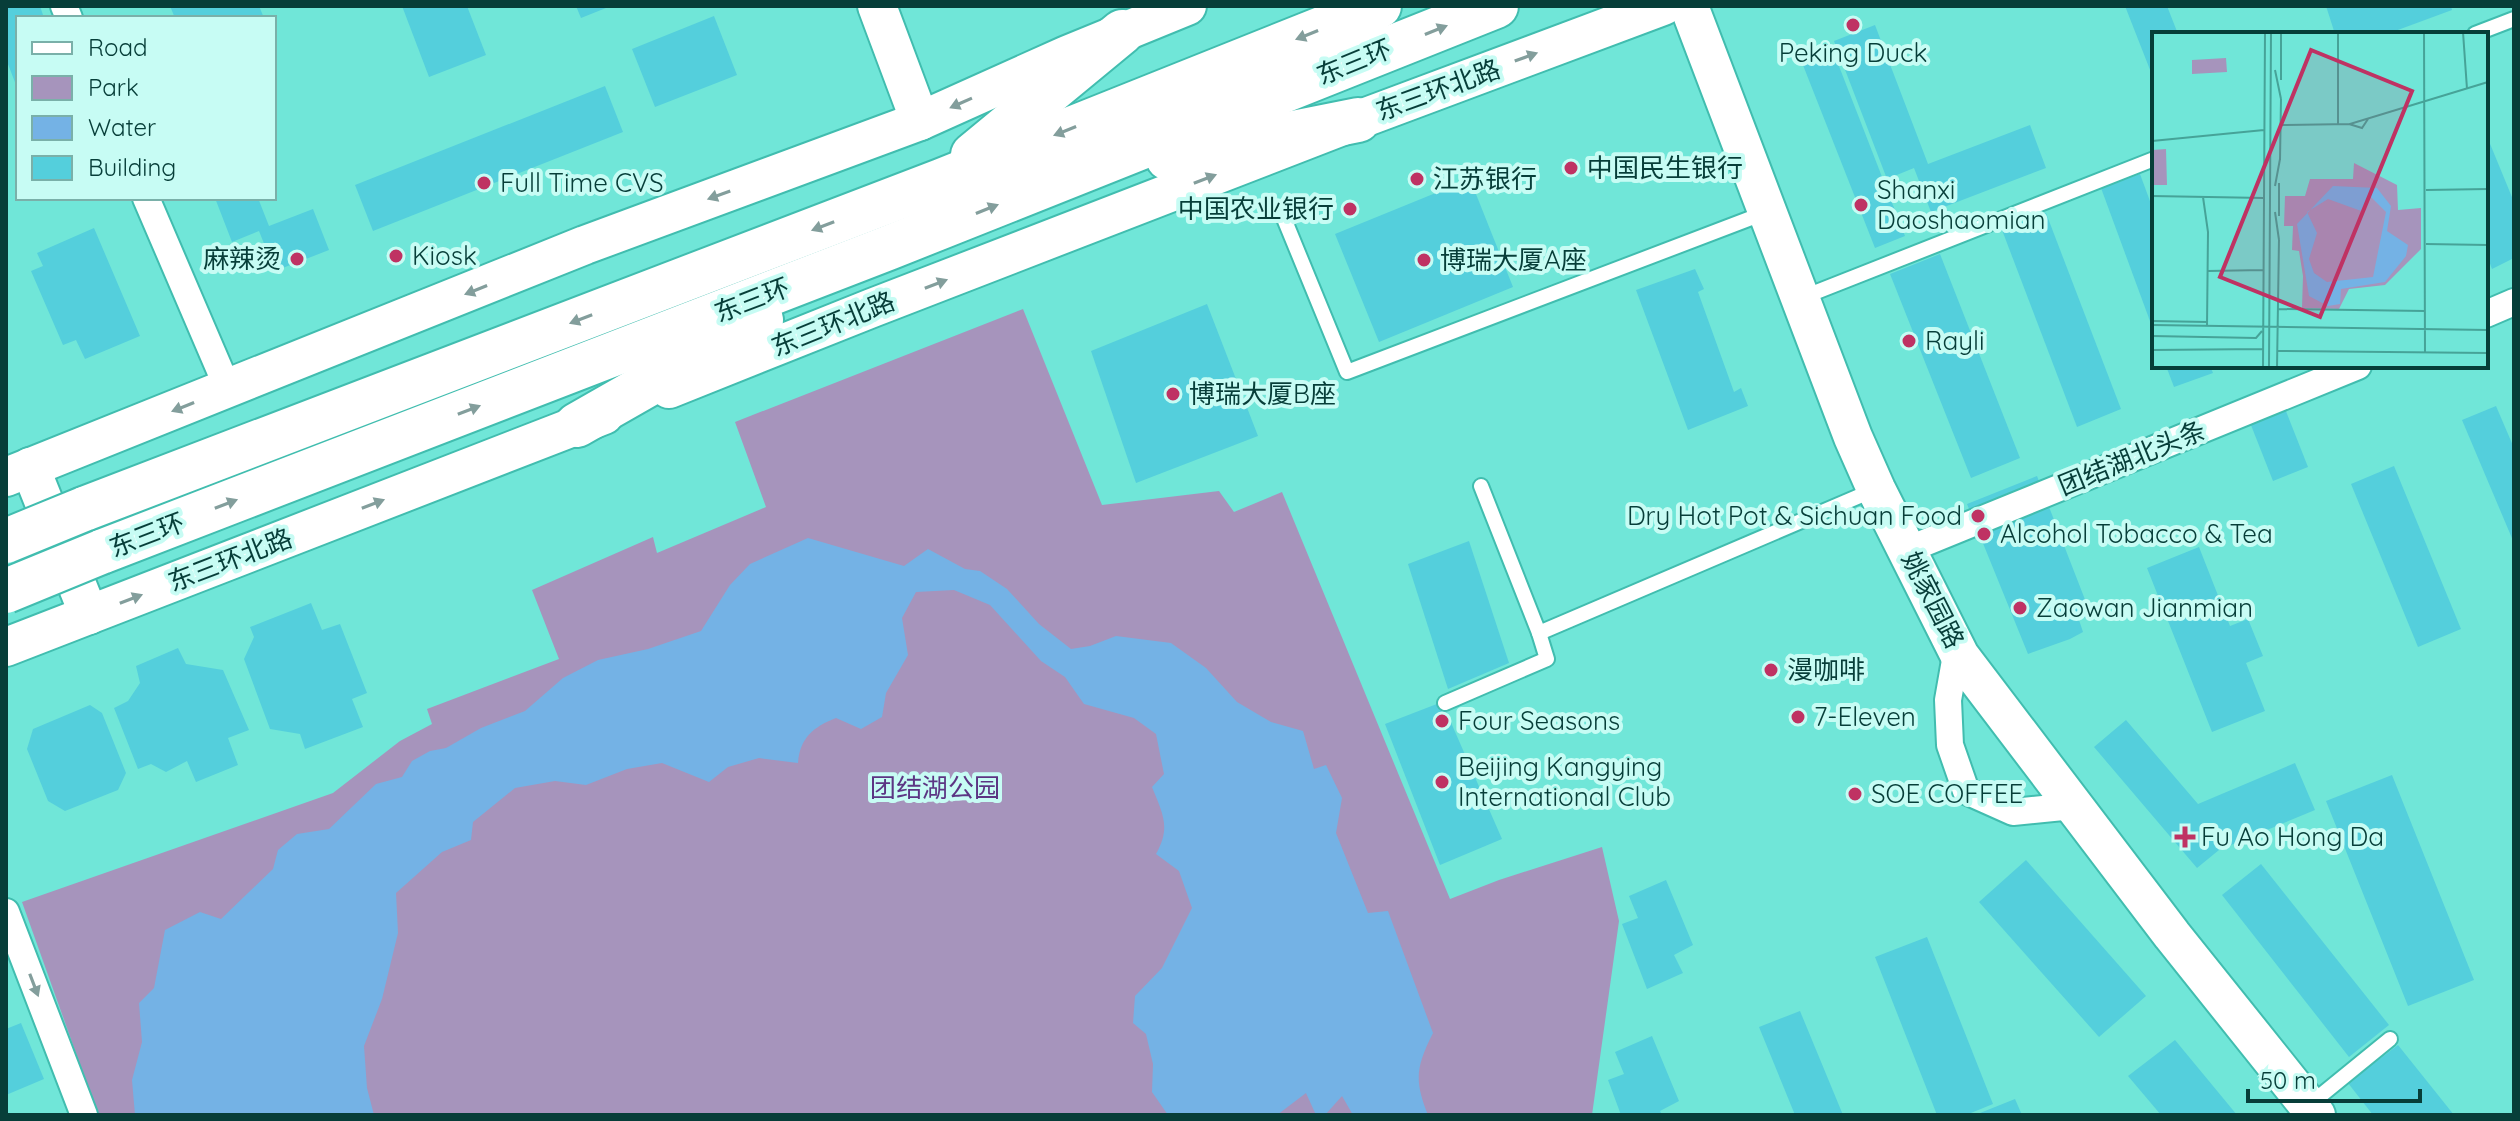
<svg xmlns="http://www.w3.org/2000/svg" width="2520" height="1121" viewBox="0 0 2520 1121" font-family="Quicksand,'Noto Sans SC',sans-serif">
<rect width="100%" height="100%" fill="#70e6d8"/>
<polygon fill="#a694bc" points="1023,309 1102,505 1219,491 1234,512 1282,492 1450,899 1499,880 1602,847 1619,921 1592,1115 98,1115 22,902 333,793 400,741 432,724 427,709 559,659 532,590 653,537 657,553 766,507 735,422"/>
<path fill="#74b2e5" d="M808,538l96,28 24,-17 37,20 15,2 27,18 32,35 32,25 19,-3 26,-10 55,7 35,25 31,34 34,20 32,9 11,38 12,-4 16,33 -6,35 32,80 20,-2 45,122c-17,34 -19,47 -5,82h-75l-11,-19 -17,19h-9l-10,-22 -29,22h-109l-16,-23 1,-28 -7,-30 -13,-11 2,-27 27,-28 30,-60 -13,-37 -23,-17c15,-26 7,-40 -4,-67l12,-13 -8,-40 -22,-16 -50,-14 -19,-27 -24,-16 -51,-56 -36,-15 -38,2 -14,26 6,37 -22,38 -4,24 -21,12 -25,-11c-23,9 -36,20 -38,45l-39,-5 -31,9 -19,15 -47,-19 -35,6 -41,16 -31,-4 -40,7 -42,34 -2,18 -29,12 -46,41 2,40 -16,66 -18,47 3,42 7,27h-239l-3,-35 10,-38 -3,-39 15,-15 11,-58 35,-18 21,7 52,-50 5,-19 19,-16 32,-5 47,-45 26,-7 10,-16 18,-10 16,-3 35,-20 44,-17 38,-33 35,-18 50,-11 53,-18 29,-46 20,-21z"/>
<g fill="#54cfdc">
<polygon points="6,6 40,6 44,18 18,18 18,90 6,59"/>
<polygon points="170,6 259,6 264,18 175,18"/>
<polygon points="402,6 467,6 486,55 429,77"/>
<polygon points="576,6 611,6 581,18"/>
<polygon points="2125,6 2167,6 2178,34 2154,34 2154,80"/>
<polygon points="2326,6 2451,6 2452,10 2387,34 2335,34"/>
<polygon points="714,16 737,75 655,107 632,49"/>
<polygon points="1875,25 1928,164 2030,125 2046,168 1931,212 1914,168 1887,179 1834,41"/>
<polygon points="1830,43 1905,236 1875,248 1799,55"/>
<polygon points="605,86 623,132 373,231 355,185"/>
<polygon points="2486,134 2514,202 2514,258 2492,269 2486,253"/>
<polygon points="2140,174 2154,212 2154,332 2101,188"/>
<polygon points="1470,179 1513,287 1379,342 1335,234"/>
<polygon points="215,198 258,198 269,226 313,209 329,250 275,271 259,231 232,242"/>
<polygon points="2046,213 2121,409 2077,427 2002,230"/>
<polygon points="94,228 140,336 85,359 76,340 63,345 31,271 43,266 37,253"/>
<polygon points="1940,254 2020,458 1971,478 1890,274"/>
<polygon points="1695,269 1704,289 1698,292 1734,392 1741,388 1748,406 1688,430 1636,290"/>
<polygon points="1207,304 1258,436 1136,483 1091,351"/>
<polygon points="2166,366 2210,366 2213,373 2174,387"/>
<polygon points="2280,396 2308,467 2273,481 2245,410"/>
<polygon points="2496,406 2514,448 2514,543 2462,420"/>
<polygon points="2394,466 2461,629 2418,647 2351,484"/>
<polygon points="2037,476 2091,615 2079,620 2083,632 2070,639 2028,654 1967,504"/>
<polygon points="1469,541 1509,663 1448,689 1408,564"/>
<polygon points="2199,547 2230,626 2248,619 2263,656 2246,663 2265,711 2212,732 2147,568"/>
<polygon points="311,603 322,630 340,624 367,693 352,699 363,727 305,749 300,734 270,729 244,659 254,637 250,627"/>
<polygon points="178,648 186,664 223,670 249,730 228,738 238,765 196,782 187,761 166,772 151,764 138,769 114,708 128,701 140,683 136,666"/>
<polygon points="1442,702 1502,839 1440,865 1385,724"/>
<polygon points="90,705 102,713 126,773 118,790 65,811 48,801 27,749 33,729"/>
<polygon points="2126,720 2198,804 2295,763 2315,810 2219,850 2197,868 2094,747"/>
<polygon points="2392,775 2474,980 2408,1006 2326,801"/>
<polygon points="2026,860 2146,996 2099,1037 1979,902"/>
<polygon points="2261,864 2389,1025 2349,1057 2222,895"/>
<polygon points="1666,880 1693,945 1674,955 1683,973 1647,989 1622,924 1638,918 1629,896"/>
<polygon points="1927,937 1993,1104 1966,1115 1937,1115 1875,957"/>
<polygon points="1800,1011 1843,1115 1795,1115 1759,1027"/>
<polygon points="21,1023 44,1079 6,1095 6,1029"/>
<polygon points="1652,1036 1679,1101 1660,1111 1662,1115 1621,1115 1608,1080 1624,1074 1615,1052"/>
<polygon points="2175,1040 2237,1115 2161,1115 2128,1076"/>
<polygon points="2398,1045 2454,1115 2373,1115 2348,1083"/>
<polygon points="2015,1099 2022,1115 1975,1115"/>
</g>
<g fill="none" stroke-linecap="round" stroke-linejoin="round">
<g stroke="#41bdaf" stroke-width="18">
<g id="lane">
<polyline points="2475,34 2514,19"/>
<polyline points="1283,216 1347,372 1767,212"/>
<polyline points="1801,298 2154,159"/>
<polyline points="1481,486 1539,633 1876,489"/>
<polyline points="1445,703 1547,659 1539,633"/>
<polyline points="2309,1105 2390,1039"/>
</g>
</g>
<g stroke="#41bdaf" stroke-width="30">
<g id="street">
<polyline points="64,6 69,18"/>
<polyline points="146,198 228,389"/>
<polyline points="2486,314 2514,302"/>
<polyline points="1907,550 2358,366"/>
<polyline points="1957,649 1948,700 1950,745 1966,791 2013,812 2073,806"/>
<polyline points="6,912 84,1115"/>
</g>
</g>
<g stroke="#41bdaf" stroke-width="42">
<g id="secondary">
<polyline points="877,6 920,121"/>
<polyline points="1689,6 1853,437 1876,489 1960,656 2172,935 2316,1115"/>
<polyline points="669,389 872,308 1358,120 1663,6"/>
<polyline points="30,467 89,615"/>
<polyline points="6,477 585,245 920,121 1067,55 1187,6"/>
<polyline points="6,647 604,415"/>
</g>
</g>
<g stroke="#41bdaf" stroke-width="48">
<g id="highway">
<polyline points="973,155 1122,32"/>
<polyline points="1168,158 1358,120"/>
<polyline points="577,425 761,320"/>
<polyline points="84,509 941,181 1379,6"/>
<polyline points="101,552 888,248 1496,6"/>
</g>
</g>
<use href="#lane" stroke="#fff" stroke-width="14"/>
<use href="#street" stroke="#fff" stroke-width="26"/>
<use href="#secondary" stroke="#fff" stroke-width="38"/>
<use href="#highway" stroke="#fff" stroke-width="44"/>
<g stroke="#41bdaf" stroke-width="48" stroke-linecap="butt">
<g id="highway-bridge">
<polyline points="6,541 84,509"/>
<polyline points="6,591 101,552"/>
</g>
</g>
<use href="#highway-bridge" stroke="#fff" stroke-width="44"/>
</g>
<defs><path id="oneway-solid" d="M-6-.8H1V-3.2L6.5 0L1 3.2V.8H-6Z" transform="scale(2)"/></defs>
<g fill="#839e9c">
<use href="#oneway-solid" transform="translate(1436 30) rotate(-22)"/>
<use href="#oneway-solid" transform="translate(1307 35) rotate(158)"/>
<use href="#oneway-solid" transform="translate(1526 57) rotate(-20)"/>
<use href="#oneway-solid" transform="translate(961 103) rotate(156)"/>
<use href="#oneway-solid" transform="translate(1065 131) rotate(158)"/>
<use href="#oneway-solid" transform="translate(1205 179) rotate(-21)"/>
<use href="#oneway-solid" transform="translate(719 195) rotate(160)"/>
<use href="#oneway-solid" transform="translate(987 209) rotate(-22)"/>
<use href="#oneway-solid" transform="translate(823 226) rotate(159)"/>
<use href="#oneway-solid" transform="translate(936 284) rotate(-21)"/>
<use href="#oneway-solid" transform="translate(476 290) rotate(158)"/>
<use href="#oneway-solid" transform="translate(581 319) rotate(159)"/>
<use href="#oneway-solid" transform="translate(183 407) rotate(158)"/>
<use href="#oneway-solid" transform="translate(469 410) rotate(-21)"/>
<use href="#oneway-solid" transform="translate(226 504) rotate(-21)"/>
<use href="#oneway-solid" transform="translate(373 504) rotate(-21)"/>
<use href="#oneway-solid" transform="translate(131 599) rotate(-21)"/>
<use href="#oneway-solid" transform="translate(34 985) rotate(69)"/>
</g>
<g fill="#bf3263" stroke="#c7fcf4" stroke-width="3">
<circle cx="1853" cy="25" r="8"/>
<circle cx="1571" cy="168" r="8"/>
<circle cx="1417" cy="179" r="8"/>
<circle cx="484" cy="183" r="8"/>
<circle cx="1861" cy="205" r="8"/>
<circle cx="1350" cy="209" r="8"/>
<circle cx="396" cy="256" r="8"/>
<circle cx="297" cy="259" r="8"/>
<circle cx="1424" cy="260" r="8"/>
<circle cx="1909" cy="341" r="8"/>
<circle cx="1173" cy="394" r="8"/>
<circle cx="1978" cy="516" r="8"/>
<circle cx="1984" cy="534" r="8"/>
<circle cx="2020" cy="608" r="8"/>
<circle cx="1771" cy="670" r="8"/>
<circle cx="1798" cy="717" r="8"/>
<circle cx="1442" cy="721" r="8"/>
<circle cx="1442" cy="782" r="8"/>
<circle cx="1855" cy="794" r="8"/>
<path d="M2181 825h8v8h8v8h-8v8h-8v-8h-8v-8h8z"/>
</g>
<g text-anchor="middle" stroke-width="8" stroke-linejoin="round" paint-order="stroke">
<g font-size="26" fill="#073e39" stroke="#c7fcf4" text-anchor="start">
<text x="1853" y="62" text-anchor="middle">Peking Duck</text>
<text x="1587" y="177">中国民生银行</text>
<text x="1433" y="188">江苏银行</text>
<text x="500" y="192">Full Time CVS</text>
<text x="1877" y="199">Shanxi<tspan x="1877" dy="30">Daoshaomian</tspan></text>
<text x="1334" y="218" text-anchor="end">中国农业银行</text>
<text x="412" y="265">Kiosk</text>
<text x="281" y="268" text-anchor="end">麻辣烫</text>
<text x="1440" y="269">博瑞大厦A座</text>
<text x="1925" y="350">Rayli</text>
<text x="1189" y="403">博瑞大厦B座</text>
<text x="1962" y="525" text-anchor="end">Dry Hot Pot &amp; Sichuan Food</text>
<text x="2000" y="543">Alcohol Tobacco &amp; Tea</text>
<text x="2036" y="617">Zaowan Jianmian</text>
<text x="1787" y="679">漫咖啡</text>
<text x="1814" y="726">7-Eleven</text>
<text x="1458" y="730">Four Seasons</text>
<text x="1458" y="776">Beijing Kangying<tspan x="1458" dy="30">International Club</tspan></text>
<text x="1871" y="803">SOE COFFEE</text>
<text x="2201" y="846">Fu Ao Hong Da</text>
</g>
<g font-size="26" fill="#073e39" stroke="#c7fcf4">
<text transform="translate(1354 62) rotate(-22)" y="9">东三环</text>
<text transform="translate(1438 90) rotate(-20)" y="9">东三环北路</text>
<text transform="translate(752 300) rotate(-21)" y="9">东三环</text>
<text transform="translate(833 324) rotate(-22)" y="9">东三环北路</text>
<text transform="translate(2132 458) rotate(-22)" y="9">团结湖北头条</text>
<text transform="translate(147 535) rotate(-21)" y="9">东三环</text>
<text transform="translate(230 560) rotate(-21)" y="9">东三环北路</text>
<text transform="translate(1933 600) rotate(63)" y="9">姚家园路</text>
</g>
<g font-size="26" fill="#5c3583" stroke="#c7fcf4">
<text x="935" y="797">团结湖公园</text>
</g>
</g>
<g transform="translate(2152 32)">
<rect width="336" height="336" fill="#70e6d8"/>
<path d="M74,26l1,14 -35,2v-14zM14,117l1,36h-15v-35zM202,131l43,22 1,25 23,-2v41l-36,36 -36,4 -10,20 -37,-1 1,-32 -4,-25 -7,-1 1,-24h-9l1,-30h20l5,-17h43z" fill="#a694bc"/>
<path d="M181,154l44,2 14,18 -4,25 21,14 -2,11 -21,26 -44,7 -1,15 -12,2 -19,-10 -12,-72zM217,163l17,17 -13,65 -46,5 -13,-9 -5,-14 8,-26 -10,-21 21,-13 36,13z" fill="#74b2e5" fill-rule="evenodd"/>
<path fill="none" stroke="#46a398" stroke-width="2" d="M186,0v93M272,0l1,320M311,0l4,57M123,38l6,29M129,48v-48M197,92l13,4 6,-9M129,93l69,-1 138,-42M0,109l112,-11M128,128l1,-61M123,154l5,-27M274,158l62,-1M0,164l112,2M51,165l5,35 -1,94M123,180l4,28M127,184v-33M274,212l62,1M56,239l55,-1M126,277l147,2M0,289l56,1M0,293l336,5M0,304l104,2 6,-7M0,318l111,-1M125,319l211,2M111,336l2,-336M117,336l2,-336M125,336l2,-129"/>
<path fill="#bf3263" fill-opacity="0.15" stroke="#bf3263" stroke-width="4" d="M159,18l101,41 -92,226 -100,-40z"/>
<rect width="336" height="336" fill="none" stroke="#073e39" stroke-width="4"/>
</g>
<rect width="2520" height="1121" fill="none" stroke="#073e39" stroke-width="16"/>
<rect x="16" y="16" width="260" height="184" fill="#c7fcf4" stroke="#7ab0a9" stroke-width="2"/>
<rect x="32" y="42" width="40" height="12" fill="#ffffff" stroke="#7ab0a9" stroke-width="2"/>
<text x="88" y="56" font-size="24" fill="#073e39">Road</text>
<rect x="32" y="76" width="40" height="24" fill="#a694bc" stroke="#7ab0a9" stroke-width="2"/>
<text x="88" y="96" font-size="24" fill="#073e39">Park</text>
<rect x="32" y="116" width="40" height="24" fill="#74b2e5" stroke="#7ab0a9" stroke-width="2"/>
<text x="88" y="136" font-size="24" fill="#073e39">Water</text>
<rect x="32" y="156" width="40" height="24" fill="#54cfdc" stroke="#7ab0a9" stroke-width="2"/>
<text x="88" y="176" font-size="24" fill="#073e39">Building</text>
<path d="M2248 1089v12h172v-12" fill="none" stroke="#073e39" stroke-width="4"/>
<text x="2260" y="1089" font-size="24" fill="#073e39" stroke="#c7fcf4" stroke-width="6" paint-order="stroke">50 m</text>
</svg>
